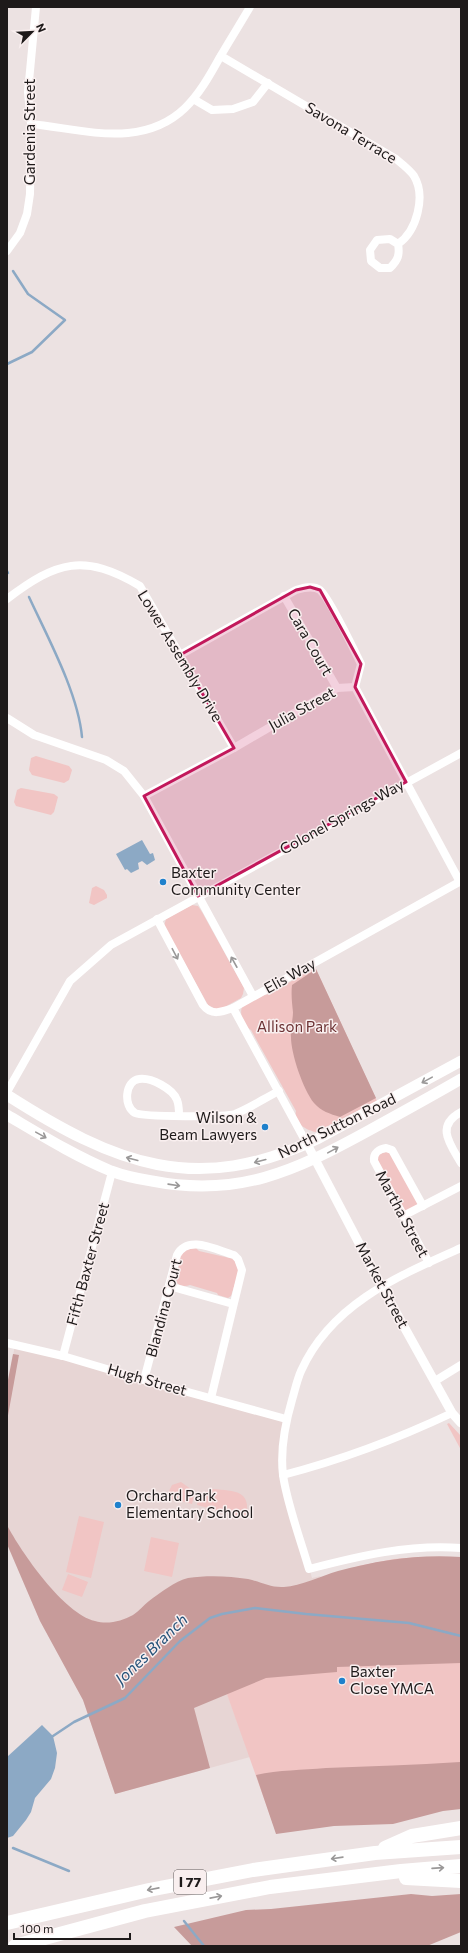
<svg xmlns="http://www.w3.org/2000/svg" width="468" height="1953" viewBox="0 0 468 1953" font-family="Commissioner,sans-serif">
<rect width="100%" height="100%" fill="#ece2e2"/>
<polygon fill="#e7d5d4" points="15,1345 286,1419 283,1475 312,1578 321,1576 218,1669 250,1757 115,1794 83,1700 40,1621 7,1544 7,1387"/>
<g fill="#f1c5c4">
<polygon points="36,756 69,766 72,770 69,780 64,783 32,775 29,770 31,758"/>
<polygon points="21,788 54,794 58,797 54,812 51,815 16,806 14,802 17,790"/>
<polygon points="96,886 104,890 107,895 107,898 94,905 89,903 92,888"/>
<polygon points="192,905 198,906 202,912 244,988 243,994 241,998 221,1009 216,1009 208,1005 164,926 166,919"/>
<path d="M315,967l62,134 -61,31c-10,-2 -23,-9 -20,-21l-45,-81c-7,-4 -12,-15 -9,-23l22,-13 2,1 35,-19 2,-3z"/>
<polygon points="389,1151 419,1205 404,1212 376,1157 377,1155"/>
<path d="M196,1248l3,3 35,8 5,12 -8,25 -3,2 -10,-3 -1,-2 -27,-8c-5,2 -11,1 -14,-3l5,-28 6,-5z"/>
<polygon points="449,1423 461,1436 461,1450 447,1424"/>
<polygon points="181,1482 195,1492 192,1504 166,1497 172,1485"/>
<path d="M213,1489c22,2 39,1 33,29l-49,-13 2,-11z"/>
<polygon points="79,1516 104,1522 91,1578 66,1572"/>
<polygon points="151,1537 179,1543 172,1577 144,1571"/>
<polygon points="420,1557 461,1557 461,1805 273,1824 218,1669 358,1566 394,1559"/>
<polygon points="68,1574 88,1582 82,1597 62,1590"/>
</g>
<g fill="#c79b9a">
<path d="M316,969l60,129 -36,19c-10,-3 -19,-6 -26,-14 -11,-14 -23,-49 -23,-66 -1,-9 2,-17 2,-25 -1,-9 -2,-18 -1,-27z"/>
<polygon points="13,1354 19,1355 7,1421 7,1385"/>
<path d="M7,1525c14,27 57,89 88,96 13,4 27,0 38,-6 6,-4 11,-10 16,-14 11,-8 26,-20 39,-23 19,-3 42,-2 60,1 13,3 23,9 36,8 17,-1 37,-11 54,-16 41,-11 81,-17 123,-14v106l-124,4v5l-71,6 -72,30 16,60 -95,26 -32,-94 -43,-79 -33,-77z"/>
<path d="M460,1762l1,47 -18,2 -50,13 -59,2 -58,8 -20,-59c23,-5 46,-5 70,-7 44,-2 89,-3 134,-6z"/>
<polygon points="411,1894 432,1896 461,1894 461,1932 427,1946 192,1946 174,1927 246,1910 271,1909"/>
</g>
<g fill="#8ca9c5">
<polygon points="142,840 150,854 153,853 155,860 147,865 142,861 138,863 139,869 131,873 127,869 125,870 116,854"/>
<polygon points="42,1725 53,1736 57,1753 55,1768 51,1779 35,1798 31,1812 26,1820 13,1836 7,1838 7,1757"/>
</g>
<g fill="none" stroke-linecap="round" stroke-linejoin="round">
<g stroke="#8ca9c5" stroke-width="2.5">
<polyline points="7,364 32,352 65,320 28,294 13,271"/>
<polyline points="7,571 8,573"/>
<path d="M29,597c19,41 49,96 53,140"/>
<polyline points="53,1736 74,1722 125,1698 180,1641 210,1618 222,1614 255,1608 306,1614 409,1623 461,1636"/>
<polyline points="13,1848 69,1871"/>
<polyline points="184,1921 204,1946"/>
</g>
<g stroke="#fff" stroke-width="8">
<path d="M221,56l175,103c6,5 14,11 18,17 12,20 3,55 -16,68l-8,-5 -13,1 -7,10 1,11 9,7h10c8,-8 10,-13 8,-24"/>
<polyline points="195,100 212,110 233,109 253,102 268,83"/>
<path d="M31,124c31,3 65,12 97,9 51,-5 70,-36 92,-76 10,-17 20,-33 30,-50"/>
<polyline points="7,251 20,233 27,214 30,194 31,124 28,92 36,7"/>
<polyline points="284,596 337,688"/>
<path d="M7,599c50,-38 77,-46 133,-13l94,162"/>
<path d="M180,655l116,-65c7,-2 17,-5 24,0 10,9 34,60 41,74l-6,23"/>
<polyline points="355,687 460,882"/>
<polyline points="7,718 34,735 106,760 124,771 144,796 253,996"/>
<polyline points="144,796 234,748 337,688 355,687"/>
<path d="M157,919l46,86c8,11 19,7 30,3l228,-127"/>
<polyline points="233,1008 307,1144"/>
<polyline points="7,1092 70,981 111,945 461,753"/>
<path d="M461,1112c-26,14 -11,32 0,51"/>
<path d="M179,1115c0,-4 0,-10 -2,-15 -4,-11 -26,-23 -38,-21 -14,2 -16,27 -4,34 8,4 91,4 100,1 15,-6 30,-16 44,-23"/>
<path d="M423,1206l-31,-56 -6,-2c-7,1 -13,5 -12,13l55,102"/>
<polyline points="403,1216 461,1186"/>
<path d="M461,1248c-63,28 -130,56 -160,123 -4,9 -6,19 -9,29 -7,24 -12,50 -9,75 4,29 18,66 26,94 50,-13 100,-25 152,-21"/>
<polyline points="169,1286 233,1304"/>
<polyline points="7,1343 63,1356 144,1380 286,1419"/>
<polyline points="63,1356 112,1172"/>
<path d="M144,1380l33,-125c11,-21 39,-5 57,0l4,4 4,11 -31,128"/>
<polyline points="435,1381 461,1365"/>
<path d="M283,1475c58,-15 114,-36 169,-62"/>
</g>
<polyline stroke="#fff" stroke-width="9" points="307,1144 382,1287 452,1413 461,1423"/>
<g stroke="#fff" stroke-width="11">
<path d="M7,1095c108,69 189,102 312,43l142,-77"/>
<path d="M7,1115c34,20 68,41 104,56 13,5 28,8 41,10 86,17 143,-10 216,-50 31,-17 62,-34 93,-52"/>
</g>
<g stroke="#fff" stroke-width="14">
<polyline points="385,1848 412,1836 461,1828"/>
<polyline points="406,1878 461,1881"/>
<polyline points="7,1923 149,1890 253,1870 375,1853 461,1847"/>
<polyline points="15,1946 145,1911 270,1887 401,1871 461,1866"/>
</g>
</g>
<defs><path id="oneway-shaft" d="M-6 0H5M1.5-3L5.5 0L1.5 3" fill="none" stroke-width="1.6" stroke-linecap="round" stroke-linejoin="round"/></defs>
<g stroke="#9a9898">
<use href="#oneway-shaft" transform="translate(175 954) rotate(62)"/>
<use href="#oneway-shaft" transform="translate(234 962) rotate(-119)"/>
<use href="#oneway-shaft" transform="translate(427 1080) rotate(151)"/>
<use href="#oneway-shaft" transform="translate(41 1135) rotate(29)"/>
<use href="#oneway-shaft" transform="translate(333 1150) rotate(-29)"/>
<use href="#oneway-shaft" transform="translate(132 1159) rotate(-165)"/>
<use href="#oneway-shaft" transform="translate(260 1161) rotate(165)"/>
<use href="#oneway-shaft" transform="translate(174 1185) rotate(8)"/>
<use href="#oneway-shaft" transform="translate(337 1858) rotate(172)"/>
<use href="#oneway-shaft" transform="translate(438 1868) rotate(-4)"/>
<use href="#oneway-shaft" transform="translate(153 1889) rotate(169)"/>
<use href="#oneway-shaft" transform="translate(216 1897) rotate(-11)"/>
</g>
<path fill="#c2185b" fill-opacity="0.2" stroke="#c2185b" stroke-width="3" stroke-linejoin="round" d="M310,587l10,3 41,74 -6,23 51,95 -208,114 -54,-100 90,-48 -54,-93 116,-65z"/>
<g fill="#1f81cc" stroke="#f9efef" stroke-width="1.5">
<circle cx="163" cy="882" r="4"/>
<circle cx="265" cy="1127" r="4"/>
<circle cx="118" cy="1505" r="4"/>
<circle cx="342" cy="1681" r="4"/>
</g>
<g text-anchor="middle" stroke-width="3" stroke-linejoin="round" paint-order="stroke">
<rect fill="#f9efef" stroke="#605a5a" stroke-width="1" x="174" y="1870" width="32" height="24" rx="3"/>
<g font-size="14" font-weight="bold" fill="#1e1a1a">
<text x="190" y="1887">I 77</text>
</g>
<g font-size="15" fill="#1e1a1a" stroke="#f9efef">
<text transform="translate(30 132) rotate(-90)" y="5">Gardenia Street</text>
<text transform="translate(351 133) rotate(31)" y="5">Savona Terrace</text>
<text transform="translate(310 642) rotate(60)" y="5">Cara Court</text>
<text transform="translate(180 656) rotate(59)" y="5">Lower Assembly Drive</text>
<text transform="translate(302 709) rotate(-29)" y="5">Julia Street</text>
<text transform="translate(342 817) rotate(-29)" y="5">Colonel Springs Way</text>
<text transform="translate(290 976) rotate(-29)" y="5">Elis Way</text>
<text transform="translate(337 1126) rotate(-26)" y="5">North Sutton Road</text>
<text transform="translate(402 1214) rotate(62)" y="5">Martha Street</text>
<text transform="translate(88 1264) rotate(-75)" y="5">Fifth Baxter Street</text>
<text transform="translate(382 1285) rotate(62)" y="5">Market Street</text>
<text transform="translate(164 1308) rotate(-75)" y="5">Blandina Court</text>
<text transform="translate(147 1380) rotate(16)" y="5">Hugh Street</text>
</g>
<g font-size="15" fill="#1e1a1a" stroke="#f9efef" text-anchor="start">
<text x="171" y="878">Baxter<tspan x="171" dy="17">Community Center</tspan></text>
<text x="257" y="1123" text-anchor="end">Wilson &amp;<tspan x="257" dy="17">Beam Lawyers</tspan></text>
<text x="126" y="1501">Orchard Park<tspan x="126" dy="17">Elementary School</tspan></text>
<text x="350" y="1677">Baxter<tspan x="350" dy="17">Close YMCA</tspan></text>
</g>
<g font-size="15" fill="#6c3234" stroke="#f9efef">
<text x="297" y="1032">Allison Park</text>
</g>
<g font-size="16" font-style="italic" fill="#255279" stroke="#f9efef">
<text transform="translate(151 1649) rotate(-44)" y="6">Jones Branch</text>
</g>
</g>
<rect width="468" height="1953" fill="none" stroke="#1e1a1a" stroke-width="16"/>
<g transform="translate(32 32) rotate(66)" stroke="#f9efef" stroke-width="3" paint-order="stroke">
<path d="M0-3L7 15L0 10L-7 15Z" fill="#1e1a1a"/>
<text y="-6" font-size="11" font-weight="bold" text-anchor="middle" fill="#1e1a1a">N</text>
</g>
<path d="M14 1933v6h116v-6" fill="none" stroke="#1e1a1a" stroke-width="2"/>
<text x="20" y="1933" font-size="12" fill="#1e1a1a" stroke="#f9efef" stroke-width="3" paint-order="stroke">100 m</text>
</svg>
